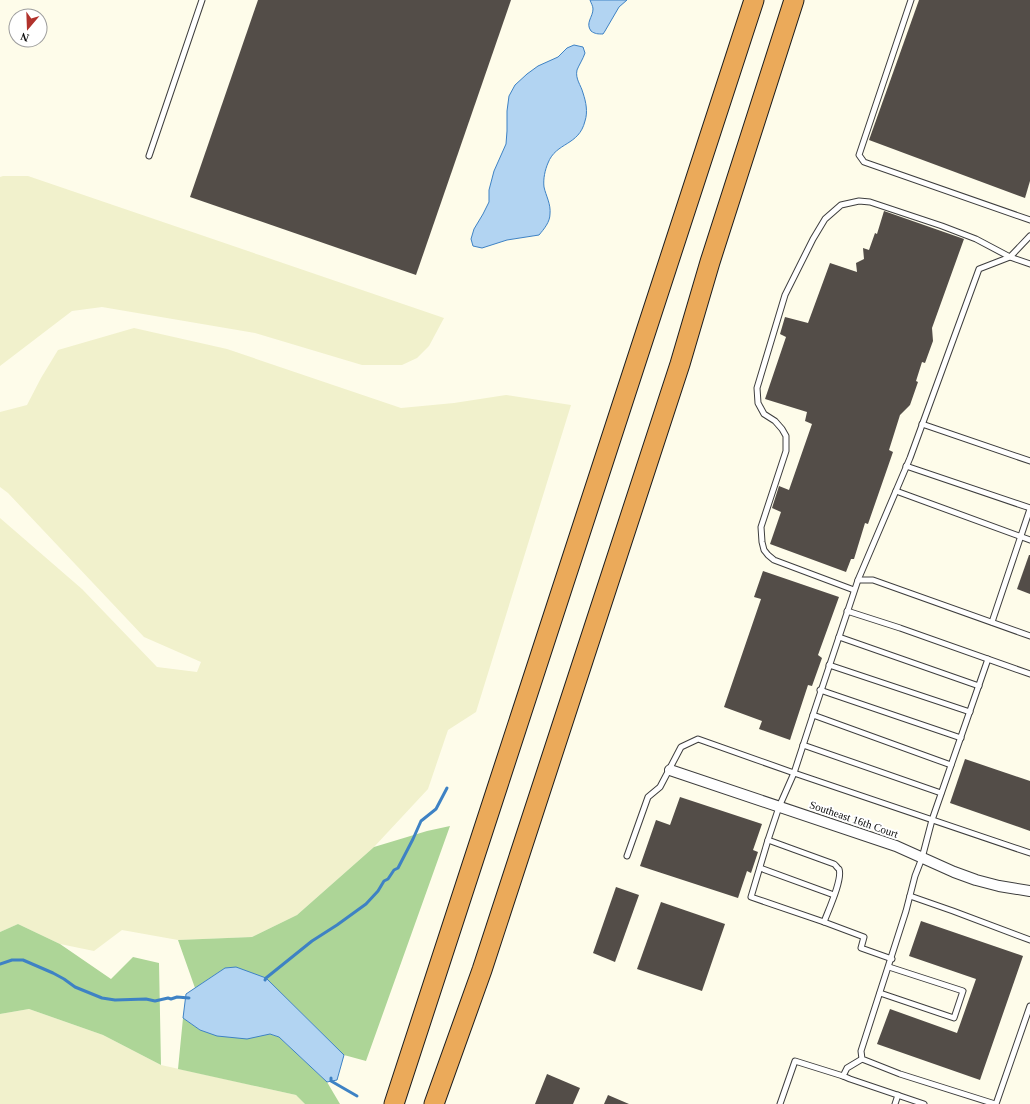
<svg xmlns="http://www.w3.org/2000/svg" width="1030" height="1104" viewBox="0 0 1030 1104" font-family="Georgia,serif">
<rect width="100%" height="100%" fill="#fefcea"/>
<g fill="#f1f1cc">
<polygon points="3,176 28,176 444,318 429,346 417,358 402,365 362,365 255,333 102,307 72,311 0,366 0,177"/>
<polygon points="134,328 227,349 401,408 454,403 506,395 571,405 476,712 448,730 428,789 374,847 297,915 252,937 178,940 122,930 94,951 60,944 18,924 0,932 0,518 82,589 157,667 197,672 201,662 144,637 8,493 0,487 0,412 27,405 41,378 58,350"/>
<polygon points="29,1009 103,1035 161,1065 296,1095 305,1104 0,1104 0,1014"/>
</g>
<g fill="#add597">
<polygon points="450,826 366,1061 344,1055 266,978 225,968 195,988 178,940 252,937 297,915 374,847 427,831"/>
<polygon points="18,924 60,944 111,979 133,957 159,963 161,1065 103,1035 29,1009 0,1014 0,932"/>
<polygon points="183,1018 200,1030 270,1034 279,1037 327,1082 340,1104 305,1104 296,1095 178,1069"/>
</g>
<g fill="#b2d4f2" stroke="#3e82c4">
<path d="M590,0h37l-8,7 -14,24 -2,3c-5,0 -8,0 -12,-3 -6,-8 2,-14 2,-22 0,-3 -2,-6 -3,-9z"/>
<path d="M574,45l9,2 2,6c-2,6 -6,12 -8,17 -2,9 4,15 6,23 3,9 5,19 2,28 -6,25 -29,21 -37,42 -3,7 -5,16 -4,24 2,9 7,17 6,27 0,8 -6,15 -11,21l-32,5 -25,8 -9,-2 -2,-7 3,-10 9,-15 6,-12v-12l5,-19 12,-27 1,-13v-20l2,-15 6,-11 12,-11 11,-8 20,-9 9,-9z"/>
<polygon points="236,967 266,978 344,1055 337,1080 327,1082 279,1037 270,1034 247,1039 217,1036 200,1030 183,1018 186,994 225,968"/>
</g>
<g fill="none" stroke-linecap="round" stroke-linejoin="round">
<g stroke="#3e82c4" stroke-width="3">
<polyline points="0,964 12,960 23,960 53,973 64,979 75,987 102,998 115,1000 146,999 155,1001 168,998 171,999 177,997 189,998"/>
<polyline points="265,980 266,978 312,941 337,925 366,904 378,891 384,881 388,879 394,870 398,868 413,839 421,821 436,809 447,788"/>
<polyline points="331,1078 331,1081 357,1096"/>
</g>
</g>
<g fill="#534d48">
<polygon points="258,0 511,0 416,275 190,197"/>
<polygon points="919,0 1030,0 1030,181 1025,198 869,140"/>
<polygon points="884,211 964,239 932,328 933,341 925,363 922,362 916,381 918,382 910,405 900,415 889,450 893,452 868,524 865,523 854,559 851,559 846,572 770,544 781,512 772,508 779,486 789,490 812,424 805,421 807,412 765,399 786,337 780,334 785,317 808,323 830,263 857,272 856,263 864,259 863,248 869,250 875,233 877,234"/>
<polygon points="1029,555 1030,555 1030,594 1017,589"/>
<polygon points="763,571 839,597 818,655 822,658 812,686 808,685 790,740 759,729 762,721 724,707 761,599 754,597"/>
<polygon points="965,759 1030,781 1030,831 950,803"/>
<polygon points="680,797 762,824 753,850 758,852 751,873 747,871 738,898 640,866 656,820 670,825"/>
<polygon points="616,887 639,895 615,962 593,953"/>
<polygon points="661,902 725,924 702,991 637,969"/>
<polygon points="921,921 1023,956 980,1080 877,1044 890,1009 957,1033 976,979 909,956"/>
<polygon points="547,1074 580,1088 573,1104 535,1104"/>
<polygon points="608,1095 629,1104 604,1104"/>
</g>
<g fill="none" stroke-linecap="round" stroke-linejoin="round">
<g stroke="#3e3e3e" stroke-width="7">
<g id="service">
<polyline points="911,0 859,155 864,162 1030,220"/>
<polyline points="149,156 202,0"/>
<polyline points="922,424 1030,461"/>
<polyline points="906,466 1030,508"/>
<polyline points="896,491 1030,540"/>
<polyline points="858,580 910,458 979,269 1010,257 1030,236"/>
<polyline points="854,590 774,560 768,555 764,550 762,542 761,527 786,451 786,436 782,429 775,421 764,414 758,403 757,388 785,295 813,239 825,219 841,205 859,201 870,202 942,226 976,239 1010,257 1030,264"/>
<polyline points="847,611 900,628 1030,674"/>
<polyline points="992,622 1030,509"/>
<polyline points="839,637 979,686"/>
<polyline points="988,659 932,820 922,858 915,876 906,911 861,1051 862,1059 900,1074 995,1104"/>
<polyline points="829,665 970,712"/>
<polyline points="820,690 961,738"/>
<polyline points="813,715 951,765"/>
<polyline points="803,745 941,793"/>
<polyline points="768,840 751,897 824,922"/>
<polyline points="627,856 648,797 660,787 681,747 698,739 794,773 813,715 858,580 873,580 1030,636"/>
<polyline points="760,868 834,895"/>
<polyline points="910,896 953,911 1030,940"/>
<path d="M892,959l-31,-11 3,-11 -40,-15c4,-11 19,-43 15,-53 -1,0 -4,-5 -5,-5l-66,-24 11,-33 15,-34 236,80"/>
<polyline points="880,993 954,1018 963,991 889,967"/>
<polyline points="862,1059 847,1068 843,1076 850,1079 924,1104"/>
<polyline points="780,1104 795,1061 843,1076"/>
<polyline points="895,1104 898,1095"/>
<polyline points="996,1104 1030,1006"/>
</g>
</g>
<g stroke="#3e3e3e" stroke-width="12">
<polyline id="minor" points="670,770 896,846 954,872 976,880 999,886 1030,891"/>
</g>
<g stroke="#1c1c1c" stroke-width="21">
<g id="motorway">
<polyline points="394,1104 754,0"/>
<polyline points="434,1104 482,970 680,364 710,262 794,0"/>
</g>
</g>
<use href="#service" stroke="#fff" stroke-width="5"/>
<use href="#minor" stroke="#fff" stroke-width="10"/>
<use href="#motorway" stroke="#ebaa5a" stroke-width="19"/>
</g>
<g text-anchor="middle" stroke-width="4" stroke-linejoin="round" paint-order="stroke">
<g font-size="11" fill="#0b0b0b" stroke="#fff">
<text transform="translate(854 819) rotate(19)" y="4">Southeast 16th Court</text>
</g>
</g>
<g transform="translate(28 28) rotate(199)"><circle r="19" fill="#ffffff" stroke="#9d9d9d"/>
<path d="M0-3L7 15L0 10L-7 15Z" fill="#b1322c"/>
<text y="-6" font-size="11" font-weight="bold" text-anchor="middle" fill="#0b0b0b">N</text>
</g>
</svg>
